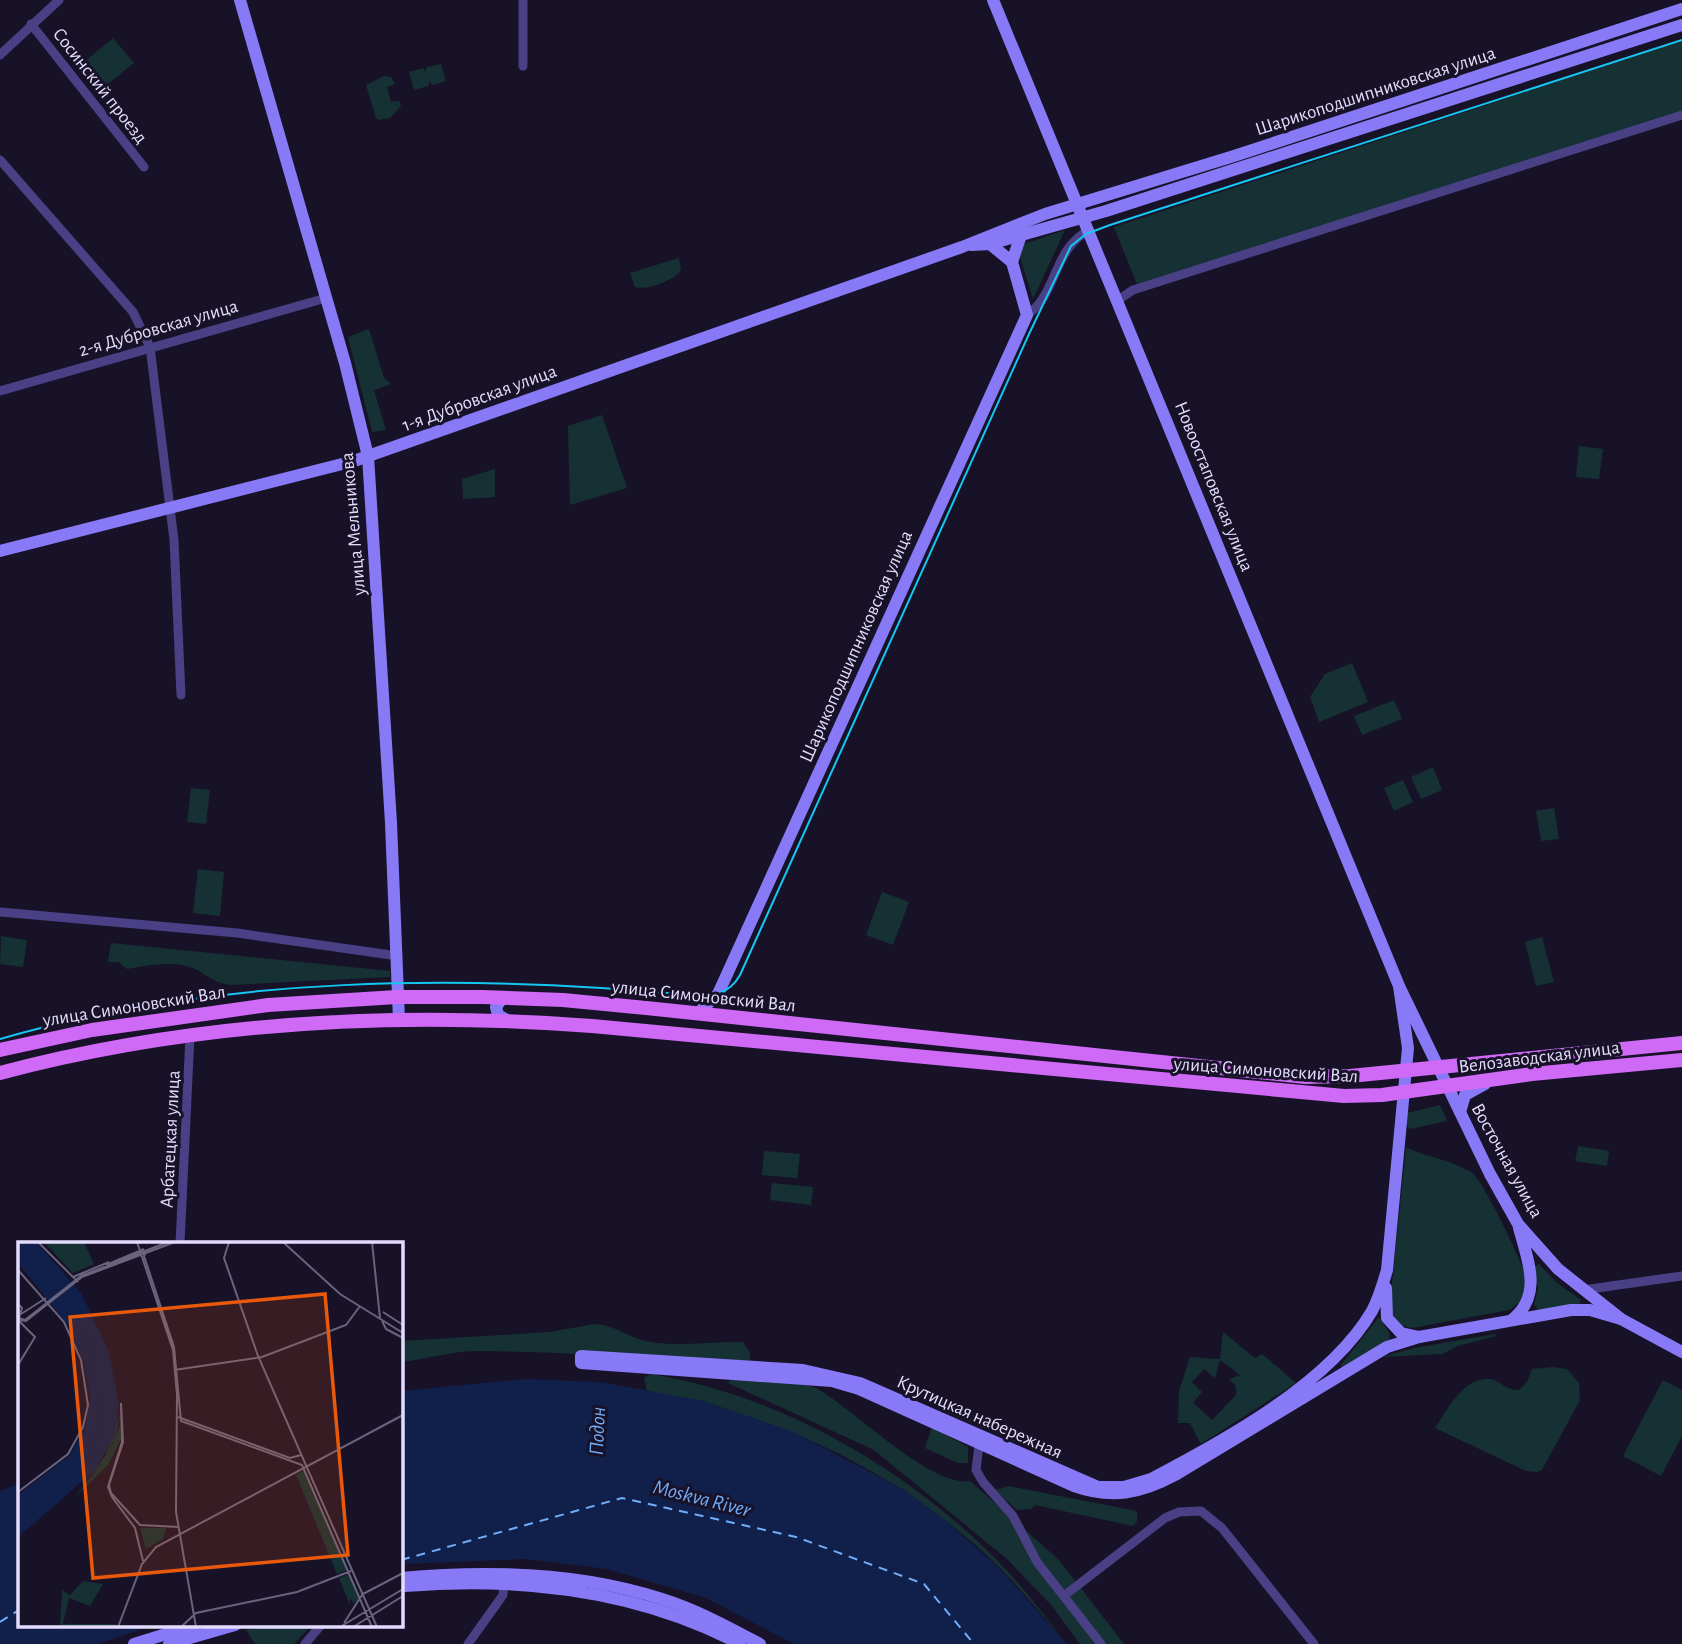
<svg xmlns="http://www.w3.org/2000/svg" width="1682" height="1644" viewBox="0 0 1682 1644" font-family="'Alegreya Sans',sans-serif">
<rect width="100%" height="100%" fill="#181229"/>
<g fill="#153133" fill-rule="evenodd">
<polygon points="113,38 134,63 99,91 78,67"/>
<polygon points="1682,41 1682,113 1137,284 1114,227"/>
<polygon points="441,64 446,81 432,85 430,81 428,86 414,90 409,72 423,68 425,72 427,67"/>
<polygon points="384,76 391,77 395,84 387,87 391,102 399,101 401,106 390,118 379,120 376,118 366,85"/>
<polygon points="1065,230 1033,299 1020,257 1024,244"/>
<path d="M679,258l2,12c-6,10 -35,21 -46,17l-5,-14z"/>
<polygon points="369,329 384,378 391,384 374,390 386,430 372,432 348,337"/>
<polygon points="602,415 627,488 570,505 568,426"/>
<polygon points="1579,446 1603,449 1599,479 1576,477"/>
<polygon points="495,469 495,497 463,499 462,479"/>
<polygon points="1352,663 1368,702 1319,722 1310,697 1325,674"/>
<polygon points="1394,700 1402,719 1362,735 1354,716"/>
<polygon points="1433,767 1442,790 1421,799 1411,777"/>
<polygon points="1403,780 1413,802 1394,811 1384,788"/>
<polygon points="191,788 210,790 206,824 187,822"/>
<polygon points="1554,808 1559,839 1541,841 1536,811"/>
<polygon points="198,869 224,872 220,916 193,913"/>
<polygon points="882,892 909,902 893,945 866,935"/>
<polygon points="1,936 27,940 23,967 0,964"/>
<polygon points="1542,937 1554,982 1536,986 1525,942"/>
<path d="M111,943l279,28v6l-159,8c-16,-2 -23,-9 -36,-16 -18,-9 -49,-4 -68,0l-9,-7h-10z"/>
<polygon points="1440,1105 1447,1121 1410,1129 1405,1124 1407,1113"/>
<polygon points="1578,1146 1609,1151 1607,1166 1575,1161"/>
<path d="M1406,1147c22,11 43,12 65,25 13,8 49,88 56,105 0,15 -6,26 -18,33l-97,18 -14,-3 -9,-12z"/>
<polygon points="764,1151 800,1154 797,1178 762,1175"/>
<polygon points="772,1183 813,1187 811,1205 770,1200"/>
<polygon points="1539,1264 1557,1283 1581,1300 1579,1304 1538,1311 1534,1304 1538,1289 1533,1267"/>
<polygon points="1379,1317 1390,1334 1389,1342 1343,1368 1341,1365"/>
<path d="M594,1324c20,0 36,15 56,18 31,5 62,-1 93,0l7,11v10c-90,-5 -181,-11 -271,-12 -27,0 -52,8 -78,11v-21l149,-9z"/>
<path d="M1223,1332l32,26 7,-4 34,29 -95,61 -11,-21h-12l1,-32 11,-34 30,2zM1220,1360l20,15 -11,4 7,7v9l-24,25 -19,-17 9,-11 -10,-10 12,-13 11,9z"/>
<polygon points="1495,1334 1496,1336 1458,1346 1442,1354 1382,1357 1414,1348"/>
<path d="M1553,1367l14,2 12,14 1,17 -38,70 -5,2 -11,-1 -91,-43c12,-18 28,-51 55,-49 11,1 14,11 29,11l8,-8 5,-13z"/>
<path d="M650,1374c128,20 256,94 347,186 25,25 46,54 68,81 -22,-24 -43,-51 -67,-75 -96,-93 -221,-152 -351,-175l-3,-13z"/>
<path d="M731,1379c18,1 71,2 85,9 37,20 115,100 154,93l89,79 65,84h-44l-28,-38 -45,-47 -133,-109 -146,-67z"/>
<polygon points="1663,1380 1682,1390 1682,1436 1661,1476 1623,1456"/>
<polygon points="949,1404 1025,1437 1022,1445 946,1412"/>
<polygon points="932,1427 968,1447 968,1463 958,1463 925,1448"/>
<polygon points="1008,1486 1132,1510 1137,1512 1137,1521 1133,1526 1035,1505 1031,1509 1017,1510 995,1490"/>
<polygon points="267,1625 312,1625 294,1644 255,1644 246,1630"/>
</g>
<g fill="#10204a">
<polygon points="525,1379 600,1382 704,1401 791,1431 903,1489 946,1521 998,1567 1067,1644 794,1644 706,1598 607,1569 526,1559 401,1564 401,1391"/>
<polygon points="19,1484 19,1625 154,1625 98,1644 0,1644 0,1491"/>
</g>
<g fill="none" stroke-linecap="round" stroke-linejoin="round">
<g stroke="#70acf7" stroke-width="2" stroke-dasharray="9 7" stroke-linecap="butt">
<polyline points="401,1560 622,1498 796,1537 924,1584 974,1644"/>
<polyline points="0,1622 19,1610"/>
</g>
<g stroke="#494085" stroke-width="9">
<polyline points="31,24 144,167"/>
<polyline points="0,55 59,0"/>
<polyline points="523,66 523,0"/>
<polyline points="0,160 133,312 150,347 174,540 181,695"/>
<polyline points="1118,300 1133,290 1682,115"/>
<path d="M1027,315c31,-21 26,-68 63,-85"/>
<polyline points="0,391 326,298"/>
<polyline points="0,912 237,933 398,956"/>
<polyline points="180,1243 190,1036"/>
<polyline points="1583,1290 1682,1276"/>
<polyline points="979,1445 976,1470 983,1482 1013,1516 1037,1562 1101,1644"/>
<polyline points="1065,1595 1165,1518 1179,1512 1201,1511 1222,1528 1314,1644"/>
<polyline points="305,1644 321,1625"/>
<polyline points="468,1644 503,1595 504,1580"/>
</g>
<g stroke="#8879f7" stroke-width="12">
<polyline points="240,0 345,363 368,456 391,823 399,1020"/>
<polyline points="993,0 1399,986 1490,1174 1518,1224 1558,1269 1621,1319 1682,1352"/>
<polyline points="990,244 1012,262"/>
<polyline points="972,245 990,244 1106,211 1682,25"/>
<polyline points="0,551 354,461 962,247 1045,214 1234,156 1682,9"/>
<path d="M1399,986l9,62 -21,222c-4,14 -8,28 -15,41 -42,72 -148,130 -221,168l-27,8h-26l-238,-104 -57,-13 -222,-14v7l251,18 27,8 215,97c37,13 66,8 101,-11l212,-128 32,-10 152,-27h19l31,9"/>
<polyline points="697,1014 718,994 1027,315 1012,262 1021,235"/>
<polyline points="507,1020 498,1015 496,1007 501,1000 508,998"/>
<polyline points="1460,1112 1465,1095 1485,1084"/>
<polyline points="1386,1288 1387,1318 1401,1333 1419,1337"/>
<path d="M1512,1320c31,-25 16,-59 7,-92"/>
<path d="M401,1578c86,-8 178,-6 261,21 35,11 66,28 98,45"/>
<path d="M405,1586c114,-9 232,4 335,58"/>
<polyline points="134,1644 195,1625"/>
<polyline points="169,1644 235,1625"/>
</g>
<g stroke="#cf6af6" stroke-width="14">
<polyline points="0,1050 92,1030 268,1005 397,997 483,997 563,1000 646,1008 1305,1077 1350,1076 1682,1043"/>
<path d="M0,1073c192,-51 395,-62 592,-47l752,70 38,-1 150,-21 150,-14"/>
</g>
<path stroke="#14c7f1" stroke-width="2" d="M0,1039c221,-64 464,-65 691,-44 21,1 38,0 49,-20l289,-641 42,-88 15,-12 24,-9 572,-185"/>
</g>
<g text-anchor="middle" stroke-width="6" stroke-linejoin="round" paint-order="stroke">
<g font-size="19" fill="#e3dcfd" stroke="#181229">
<text transform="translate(101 85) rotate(52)" y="7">Сосинский проезд</text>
<text transform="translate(1375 90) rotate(-18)" y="7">Шарикоподшипниковская улица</text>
<text transform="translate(158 327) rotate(-16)" y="7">2-я Дубровская улица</text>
<text transform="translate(479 397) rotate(-20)" y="7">1-я Дубровская улица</text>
<text transform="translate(1215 486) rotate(68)" y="7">Новоостаповская улица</text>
<text transform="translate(352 524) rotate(-95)" y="7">улица Мельникова</text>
<text transform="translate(855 646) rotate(-66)" y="7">Шарикоподшипниковская улица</text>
<text transform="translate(704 995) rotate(6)" y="7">улица Симоновский Вал</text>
<text transform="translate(134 1005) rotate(-9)" y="7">улица Симоновский Вал</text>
<text transform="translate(1539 1056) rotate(-7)" y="7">Велозаводская улица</text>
<text transform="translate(1266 1069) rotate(4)" y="7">улица Симоновский Вал</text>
<text transform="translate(169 1139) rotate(-87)" y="7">Арбатецкая улица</text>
<text transform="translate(1508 1160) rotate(61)" y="7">Восточная улица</text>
<text transform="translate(980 1416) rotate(24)" y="7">Крутицкая набережная</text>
</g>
<g font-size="21" font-style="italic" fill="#70acf7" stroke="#181229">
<text transform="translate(597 1431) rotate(-87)" y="7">Подон</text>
<text transform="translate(702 1498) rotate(14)" y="7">Moskva River</text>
</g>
</g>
<g transform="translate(18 1242)">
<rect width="385" height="385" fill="#181229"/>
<path d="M26,0h40l10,22 -21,9zM102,171l-3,18 -10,26 13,-31 1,13 -13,26 -35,34 30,-36 -18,19 21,-27zM287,228l42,100 -10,4 -41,-99zM122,286h26l-3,11 -17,10zM331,332l10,24 -5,6 -4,-6v7l-11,-27zM65,339l20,3 -13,22 -21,-8 -6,26h53l-1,3h-55l2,-37 8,5z" fill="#153133"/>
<path d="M0,0h18l45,51 28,59 10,54 -5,31 -19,33 -77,67v-42l51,-39 16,-26 5,-33 -6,-34 -16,-38 -50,-62z" fill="#10204a"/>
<path fill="none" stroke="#10204a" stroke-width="3.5" d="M1,0l14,16 19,4M0,4l39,48M0,281l17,-16 21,-4 36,-44 5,-20 4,-28 -13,-35 1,-30 -29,-47"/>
<path fill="none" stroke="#69637e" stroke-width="2" d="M20,0l40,40M119,0l36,108 4,45 -1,117 20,115M211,0l-5,16 34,98 119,271M265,0l57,52 63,39M354,0l8,76M129,8l-3,6 30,91 7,74 121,44 70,162M88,23l38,-16M0,28l46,52 17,38 7,45 -5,22 -15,27 -50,38M55,35l36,-15M0,62l4,4 -3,10 6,2 56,-44 87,-34M365,70l20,13M3,72l25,-16M0,78l17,17 -17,28M0,78l8,1 56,-44 93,-35M364,79l4,8 17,9M156,128l88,-13 84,-32 14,-19M160,175l112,41 11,-3M125,319l-8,-33 -23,-31 -4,-10 14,-45 -1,-39 2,39 -14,43 2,8 29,32 39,2M345,352l40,-21M326,381l18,-28M100,385l24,-63 14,-17 247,-132M163,385l15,-14 101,-21 54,-21M322,385l63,-38M335,385l50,-31"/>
<path fill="#e8590c" fill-opacity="0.15" stroke="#e8590c" stroke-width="3.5" d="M307,52l23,261 -255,23 -23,-261z"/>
<rect width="385" height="385" fill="none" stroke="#e3dcfd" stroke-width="3.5"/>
</g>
</svg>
